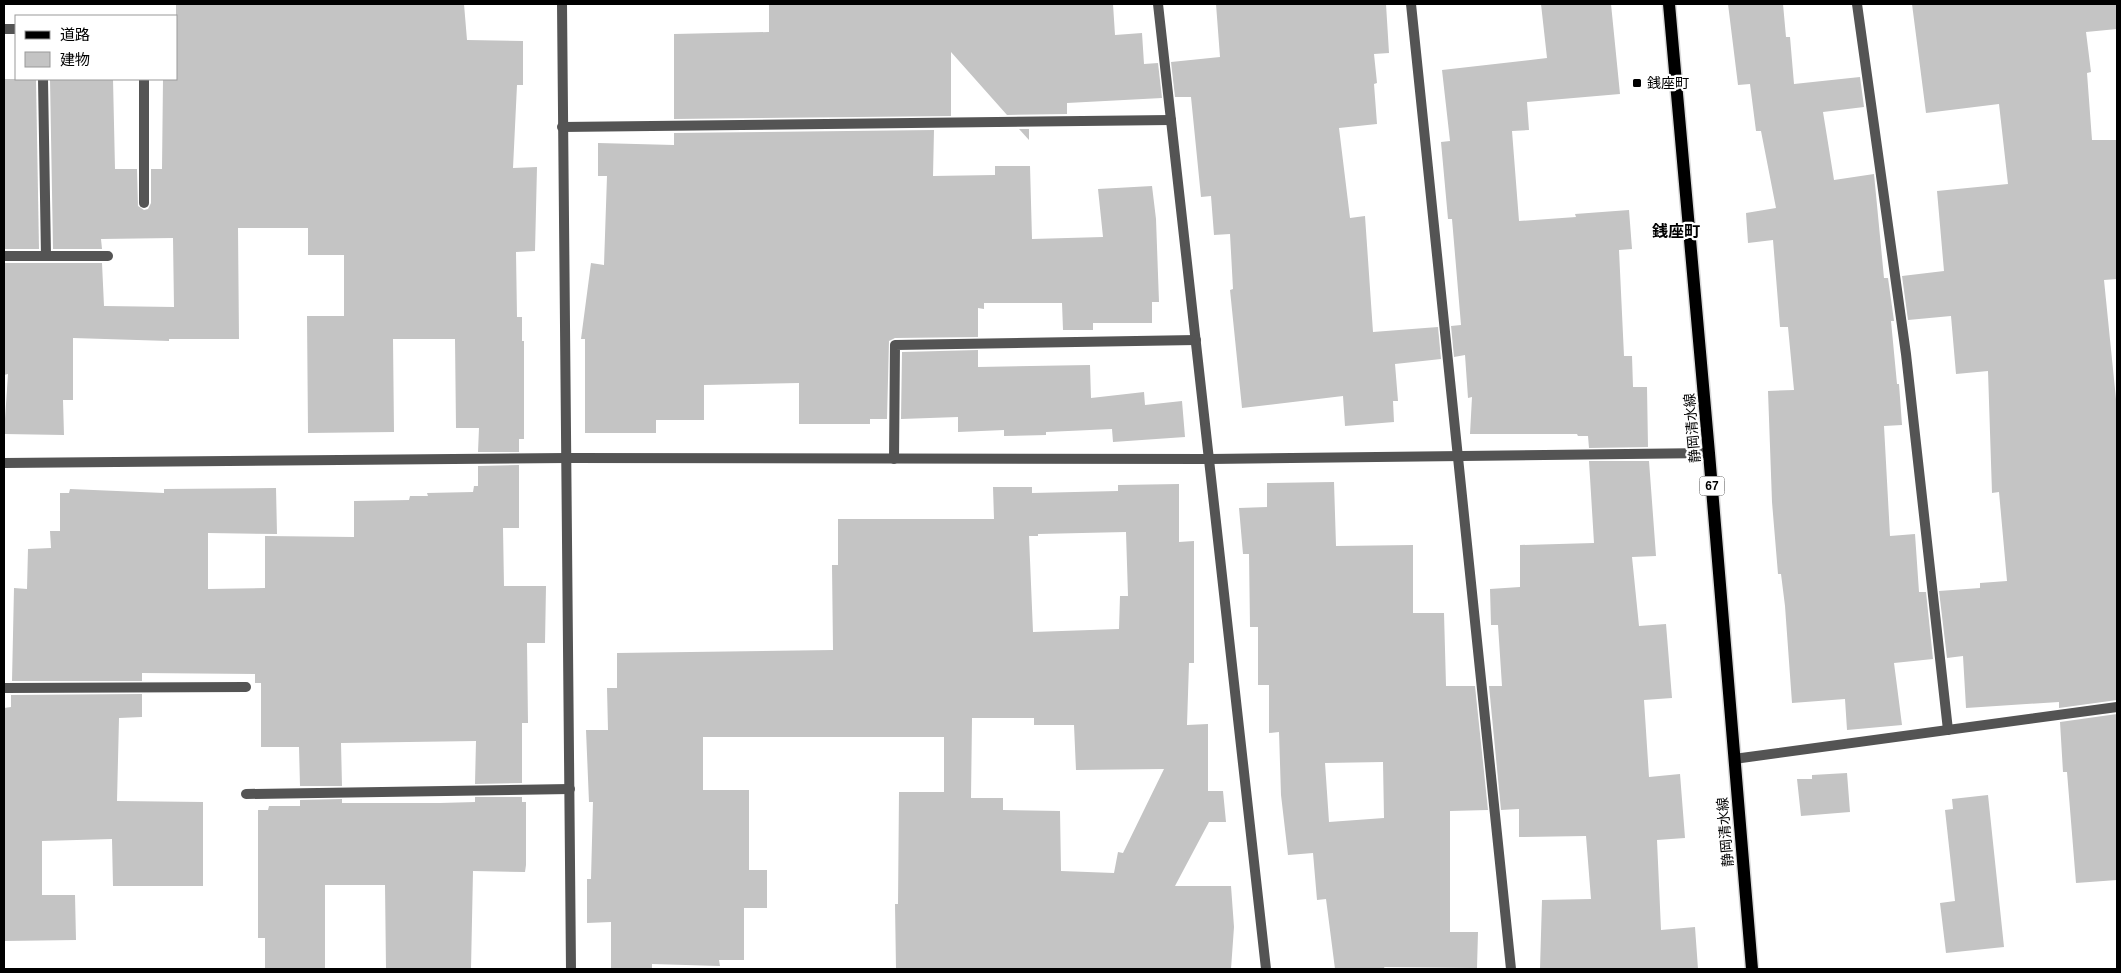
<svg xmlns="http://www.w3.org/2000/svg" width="2121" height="973" viewBox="0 0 2121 973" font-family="Helvetica,'Noto Sans JP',sans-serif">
<rect width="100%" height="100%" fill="#fff"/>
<g fill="#c4c4c4" fill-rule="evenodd">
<polygon points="176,4 464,4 467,40 523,41 523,85 517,85 513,168 537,167 535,251 516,252 517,317 522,317 522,341 524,341 524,439 519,439 519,452 478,452 479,428 456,428 455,339 393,339 394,432 308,433 307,316 344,316 344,255 308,255 308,228 238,228 239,339 169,339 169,341 73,338 73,400 63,400 64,435 4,434 8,374 4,375 4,263 102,263 104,306 174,307 173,238 101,239 102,249 53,249 50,79 113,79 115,169 137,169 138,206 144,210 148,209 151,203 151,169 162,169 163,79 176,79"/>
<polygon points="769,4 1113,4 1115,35 1142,33 1144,64 1158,63 1162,98 1067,103 1067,114 1007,115 951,52 951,116 674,119 674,34 769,32"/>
<polygon points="1216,4 1386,4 1389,53 1374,54 1377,83 1374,84 1377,124 1339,128 1350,218 1365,216 1373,332 1438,327 1441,359 1395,364 1398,401 1393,401 1394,422 1345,426 1343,396 1242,408 1230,290 1233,289 1230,234 1214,235 1211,196 1201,197 1191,97 1175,97 1171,62 1220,57"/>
<polygon points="1541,4 1611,4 1620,94 1527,102 1529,130 1512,131 1519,221 1576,217 1575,214 1629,210 1632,249 1619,250 1624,356 1632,356 1633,387 1647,387 1648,447 1589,448 1588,436 1578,436 1577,434 1470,434 1472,397 1468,398 1465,355 1454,357 1451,326 1461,325 1452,219 1448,219 1441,142 1450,141 1442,70 1547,58"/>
<polygon points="1728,4 1783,4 1786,37 1790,37 1794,84 1860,77 1864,107 1823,112 1834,180 1874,174 1884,278 1888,278 1894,321 1891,321 1897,384 1899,384 1902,425 1884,426 1890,536 1915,534 1919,592 1926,592 1933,659 1894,663 1902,725 1847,730 1845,699 1792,703 1785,606 1781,574 1778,574 1772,502 1768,391 1794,390 1788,327 1780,327 1773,240 1748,243 1746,213 1776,208 1761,131 1756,131 1750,84 1738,85"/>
<polygon points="1912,4 2117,4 2117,29 2086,32 2091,72 2087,73 2092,140 2117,140 2117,279 2104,280 2117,409 2117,700 2059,708 2059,702 1966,708 1963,656 1947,658 1939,591 1980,588 1980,583 2007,581 1999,492 1992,493 1988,371 1956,374 1951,316 1908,320 1902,276 1944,271 1937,191 2008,184 1999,104 1926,113"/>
<polygon points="4,79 36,79 39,249 4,249"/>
<polygon points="1019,129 1029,129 1029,140"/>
<polygon points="934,130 933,176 995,175 995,166 1030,166 1032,239 1103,237 1098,189 1152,186 1156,219 1159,302 1152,302 1152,323 1093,323 1093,330 1063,330 1062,303 984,303 984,309 978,308 978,337 895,338 889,341 887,419 870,419 870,424 799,424 799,383 704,385 704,420 656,420 656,433 585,433 585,339 581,339 591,263 604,265 607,176 598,176 598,143 674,145 674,133"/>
<polygon points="978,350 978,367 1090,365 1091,398 1144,392 1145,405 1182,401 1185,437 1113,442 1112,429 1046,432 1046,435 1004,436 1004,430 958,432 958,417 901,419 902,352"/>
<polygon points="1589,461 1649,461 1656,556 1632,557 1639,626 1666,624 1672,698 1644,700 1649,777 1680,774 1685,838 1657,840 1661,930 1695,927 1698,969 1540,969 1542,900 1591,899 1586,836 1519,837 1519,809 1501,810 1489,686 1502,686 1498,625 1491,625 1490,589 1520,587 1520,545 1594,543"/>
<polygon points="519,465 519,528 503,528 504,586 546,586 545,643 527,643 528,723 522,723 522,783 475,784 476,741 341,743 342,786 300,786 299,747 261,747 261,683 255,683 255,674 142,673 142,681 12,681 14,588 27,589 28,549 51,548 50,531 60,531 60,493 69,493 70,489 164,493 164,489 276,488 277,534 208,533 208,589 265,588 265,536 354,537 354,501 409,500 410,496 428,496 427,493 473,492 474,486 478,486 478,466"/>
<path d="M1334,482l2,64 77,-1v68h31l2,73h29l13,124 -38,1v121h28l-1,36 -93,-1 1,2h-50l-9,-70 -9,1 -4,-47 -25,2 -7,-60 -2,-63 -10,1v-48h-11v-58h-8l-1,-73h-6l-4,-46 28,-1v-24zM1383,762l1,56 -55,4 -4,-59z"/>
<path d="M1179,484v58l15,-1v122h-5l-2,62 21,-1v67h15l3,31h-17l-34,64h56l3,41 -3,42 -276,-1v1h-59l-1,-65h3l1,-112h45v-55h-241v53h46v80h18v38h-23v52h-25l1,6 -68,-2v5h-41v-47l-24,1v-44h4l2,-77h-4l-3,-72h22l-1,-42h10v-35l216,-3 -1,-85h6v-46h156l-1,-32h39v6l86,-2v-6zM1126,532l2,64h-8l-1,33 -86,3 -4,-96h9v-2zM972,718h62v7h40l2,45 88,-1 -41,84 -5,-1 -4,21 -53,-2 -1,-60 -57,-1v-12h-32z"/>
<polygon points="142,694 142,717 119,718 117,801 203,802 203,886 113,886 112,839 42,841 42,895 75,895 76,940 4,941 4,708 11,707 11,695"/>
<polygon points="2117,714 2117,880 2076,883 2067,772 2063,772 2060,722"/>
<polygon points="1847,773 1850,812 1801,816 1797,779 1812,779 1812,775"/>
<polygon points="1988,795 2004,947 1946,953 1940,903 1955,901 1945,810 1953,809 1952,799"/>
<polygon points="475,797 522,797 522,802 526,802 526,865 525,872 473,871 471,969 386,969 385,885 325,885 325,969 265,969 265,938 258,938 258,810 268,810 269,806 300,806 300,800 342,799 342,803 440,803 475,802"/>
</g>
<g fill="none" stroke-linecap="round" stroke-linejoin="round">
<g stroke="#dbdbdb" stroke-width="15">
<polyline id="primary" points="1669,4 1709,453 1752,969"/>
</g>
<g stroke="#545454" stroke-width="10">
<polyline points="562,4 571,969"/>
<polyline points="1158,4 1266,969"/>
<polyline points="1411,4 1511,969"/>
<polyline points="1857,4 1906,354 1948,730"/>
<polyline points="4,29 16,29"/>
<polyline points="43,79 46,256"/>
<polyline points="562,127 1171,120"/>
<polyline points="144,203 144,79"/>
<polyline points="4,256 108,256"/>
<polyline points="894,459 895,345 1196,340"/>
<polyline points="4,463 567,458 1210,459 1709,453"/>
<polyline points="4,688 246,687"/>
<polyline points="1734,759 2117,707"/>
<polyline points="246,794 570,789"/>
</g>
<use href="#primary" stroke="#000" stroke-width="12"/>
</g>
<rect fill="#000" stroke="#fff" stroke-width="2" x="1632" y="78" width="10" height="10" rx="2.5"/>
<g text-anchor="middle" stroke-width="4.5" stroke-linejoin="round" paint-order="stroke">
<rect fill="#fff" stroke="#4c4c4c" stroke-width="1" x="1699.5" y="476.5" width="25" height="19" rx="4"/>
<g font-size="12" font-weight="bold" fill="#000">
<text x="1712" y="490">67</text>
</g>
<g font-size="14" fill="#000" stroke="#fff" text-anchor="start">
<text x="1647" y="88">銭座町</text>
</g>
<g font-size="14" fill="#000" stroke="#fff">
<text transform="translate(1692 428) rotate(-95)" y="5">静岡清水線</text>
<text transform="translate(1725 832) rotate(-95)" y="5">静岡清水線</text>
</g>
<g font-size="16" font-weight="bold" fill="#000" stroke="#fff">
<text x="1676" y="237">銭座町</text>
</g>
</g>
<rect width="2121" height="973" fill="none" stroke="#000000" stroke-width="10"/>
<rect x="15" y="15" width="162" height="65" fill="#ffffff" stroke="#999999"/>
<rect x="25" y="31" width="25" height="8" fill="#000000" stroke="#999999"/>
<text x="60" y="40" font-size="15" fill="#000000">道路</text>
<rect x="25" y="52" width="25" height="15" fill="#c4c4c4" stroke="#999999"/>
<text x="60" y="65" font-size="15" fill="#000000">建物</text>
</svg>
